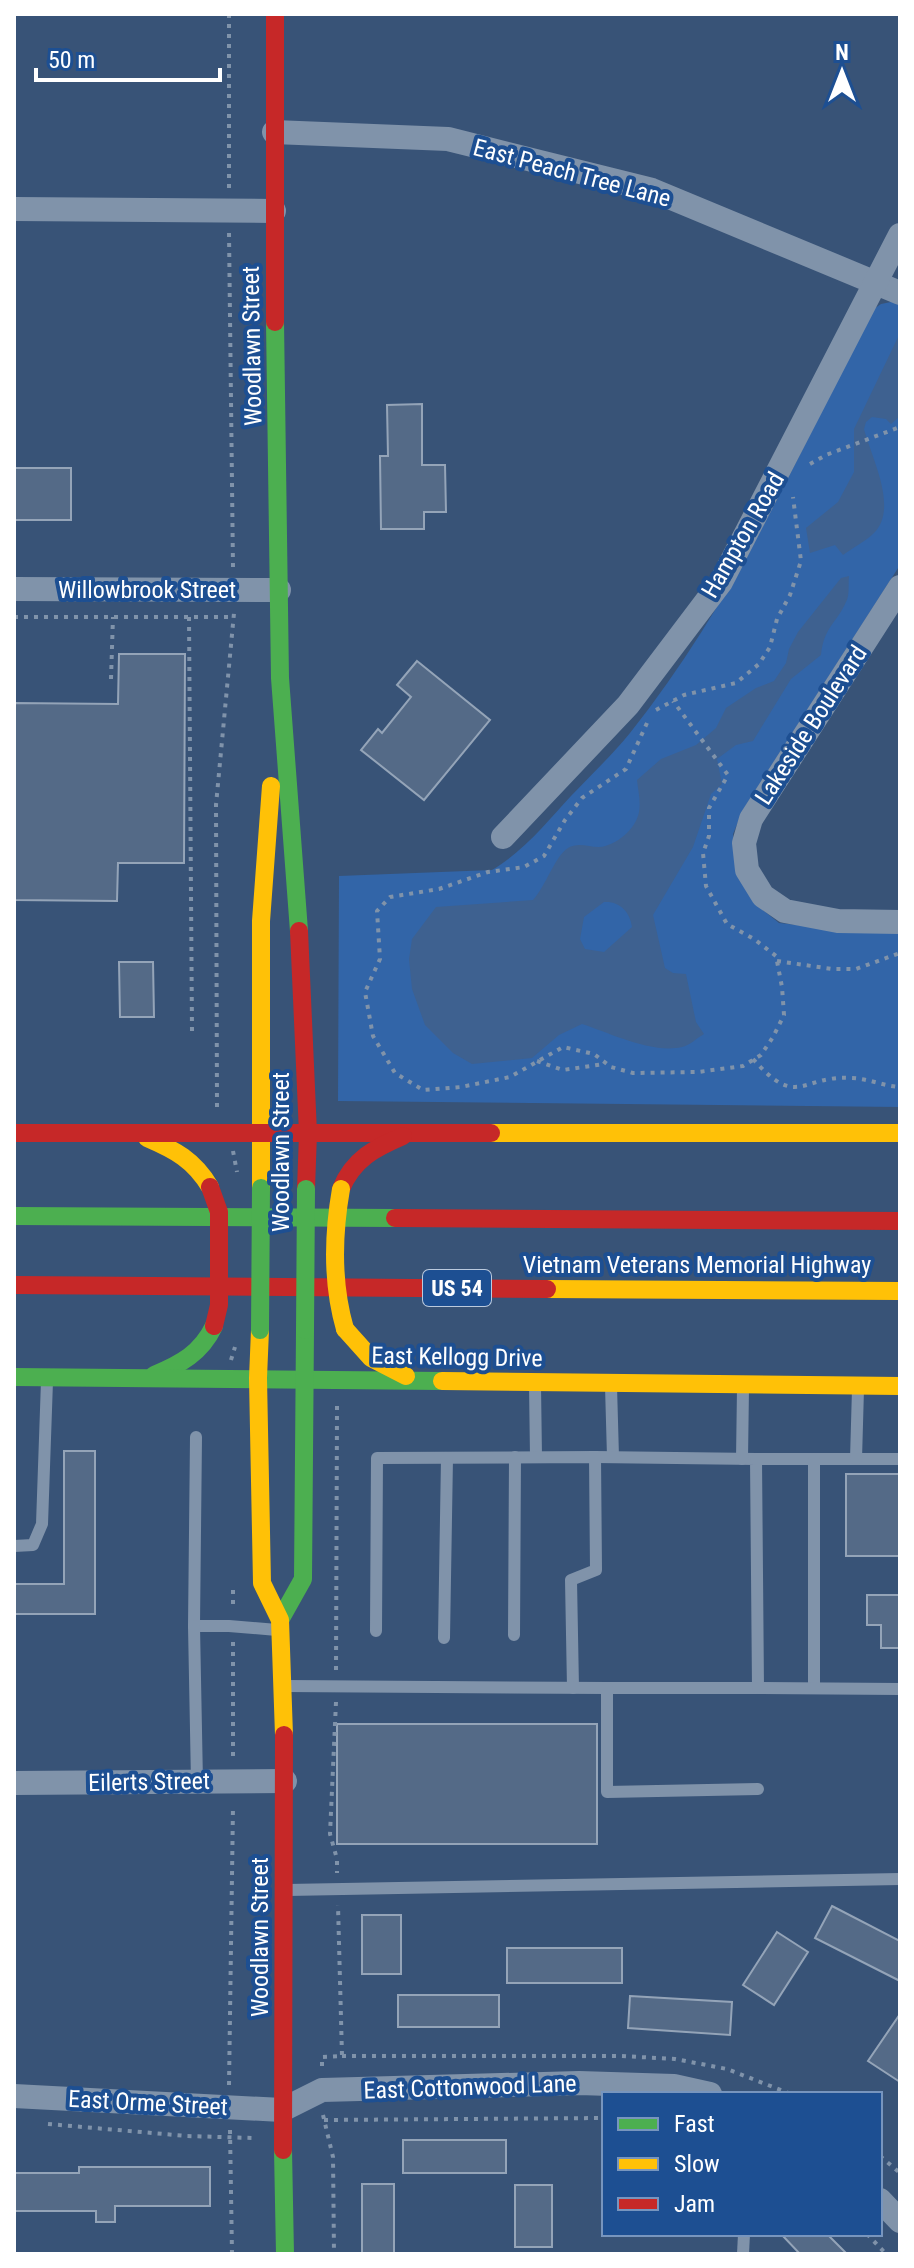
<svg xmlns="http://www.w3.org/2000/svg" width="914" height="2268" viewBox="0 0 914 2268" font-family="'Roboto Condensed',sans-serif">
<rect width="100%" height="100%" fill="#385377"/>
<path fill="#3265a8" d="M896,301l4,2v262l-157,245 -10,24 3,25 22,47 21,17 64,7 57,2v175l-562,-6 1,-225 153,-6c30,-17 56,-49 79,-74 20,-21 41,-41 59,-63 101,-127 169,-277 241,-422l10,-7z"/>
<g fill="#3e6190" fill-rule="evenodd">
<path d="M900,333l-1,84 -8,7 -5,-5 -14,-2 -6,5 -2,7c7,28 35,79 10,104 -9,9 -22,15 -31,22l-8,-10 -25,8 -4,-25 32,-26 16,-30v-43z"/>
<path d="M849,576c-1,8 1,19 -3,26 -10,22 -22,25 -25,53l-30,24 -38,62 -17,4 -19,14 5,25 -11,10 -18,53 -40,68 12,53 8,5 13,1 10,48 8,12c-7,4 -15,12 -22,13 -30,7 -72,-14 -100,-23l-23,11 -27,23 -60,6 -19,-11 -28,-28 -13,-36 -3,-30 3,-20 24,-32 97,-7c13,-14 22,-44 35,-52 10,-6 20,-1 31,-1 17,-1 37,-18 40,-35 2,-10 -1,-22 -2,-32l24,-21 35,-14 20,-17 10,-20 30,-20 18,-7 12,-18 3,-14 9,-17 43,-54zM604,902c16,-1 26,10 28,25l-28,25 -19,-3 -5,-10 4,-22z"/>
</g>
<g fill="#546a87" stroke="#94a4b8" stroke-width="2">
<polygon points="422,404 422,465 445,465 446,512 424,512 424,529 381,529 380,456 388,456 387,405"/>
<rect x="14" y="468" width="57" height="52"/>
<polygon points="119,654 185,654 184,863 118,863 117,901 14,900 14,703 118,704"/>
<polygon points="417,661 490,720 424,800 361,750 378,729 382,733 411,697 397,685"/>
<polygon points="119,962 153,962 154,1017 120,1017"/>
<polygon points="64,1451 95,1451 95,1614 14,1614 14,1584 64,1584"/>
<rect x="846" y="1474" width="54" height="82"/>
<polygon points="867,1595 900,1595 900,1648 881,1648 881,1625 867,1625"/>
<rect x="337" y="1724" width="260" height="120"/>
<polygon points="832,1906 900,1941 900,1981 815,1938"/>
<rect x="362" y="1915" width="39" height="59"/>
<polygon points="777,1932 808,1952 774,2005 743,1985"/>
<rect x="507" y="1948" width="115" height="35"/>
<rect x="398" y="1995" width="101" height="32"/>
<polygon points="630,1996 732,2002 730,2035 628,2028"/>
<polygon points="900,2014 900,2082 868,2061"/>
<rect x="403" y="2140" width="103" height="33"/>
<polygon points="79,2167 210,2167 210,2206 115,2206 115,2222 96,2222 96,2211 14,2211 14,2173 79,2173"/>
<rect x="362" y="2184" width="32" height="70"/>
<rect x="515" y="2185" width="37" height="62"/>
<polygon points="781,2234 827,2234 847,2254 800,2254"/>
</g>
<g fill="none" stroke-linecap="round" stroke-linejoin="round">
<g stroke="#8093aa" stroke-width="4" stroke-dasharray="4 6" stroke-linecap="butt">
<polyline points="229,14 229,188"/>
<polyline points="229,233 233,568"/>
<polyline points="810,464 826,455 900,427"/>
<polyline points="14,617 234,617"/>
<polyline points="189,617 192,1032"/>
<polyline points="111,679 113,617"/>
<polyline points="656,710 684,695 736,683 759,664 770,647 777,619 790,595 801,561 793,497"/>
<polyline points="647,723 626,769 582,798 565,820 544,856 524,867 488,872 439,889 390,897 377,911 380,959 365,992 373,1036 395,1073 423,1090 461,1087 510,1077 563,1047 594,1054 611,1067 633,1073 698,1072 743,1066 761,1055 773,1037 784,1015 782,987 776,956 754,939 727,924 706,886 703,853 709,836 709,808 728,775 673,701"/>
<polyline points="777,961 832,969 856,969 900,953"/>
<path d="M753,1059c45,51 48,16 97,19 17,0 33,8 50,9"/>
<polyline points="537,1061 563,1070 604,1064"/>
<polyline points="217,1107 216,805 234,613"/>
<polyline points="233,1590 233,1609"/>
<polyline points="233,1642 233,1757"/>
<polyline points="336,1670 337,1406"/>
<polyline points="336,1702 330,1834 337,1859 337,1873"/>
<polyline points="342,2056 622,2056 675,2059 727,2069 791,2094"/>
<polyline points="322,2066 322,2057 342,2056 338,1905"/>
<polyline points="229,2085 233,1806"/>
<polyline points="323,2115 333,2157 334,2254"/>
<polyline points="324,2120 604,2118"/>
<polyline points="48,2124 187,2136 253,2138"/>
<polyline points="230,2130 232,2254"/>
<polyline points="880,2156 900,2173"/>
<polyline points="867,2234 886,2254"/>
</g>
<g stroke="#8093aa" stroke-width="12">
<polyline points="535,1385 536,1457"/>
<polyline points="611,1386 613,1457"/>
<polyline points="196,1437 194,1626 229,1626 277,1630"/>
<polyline points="595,1457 756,1459 758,1688 607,1688"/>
<polyline points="742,1459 743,1388"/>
<polyline points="756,1459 900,1459"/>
<polyline points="814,1459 814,1688"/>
<polyline points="856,1459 858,1389"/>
<polyline points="14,1546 33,1545 42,1524 47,1381"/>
<polyline points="194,1626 197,1782"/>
<polyline points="376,1631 377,1458 595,1457 596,1570 571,1580 573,1688"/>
<polyline points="514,1635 515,1457"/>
<polyline points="444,1638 447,1458"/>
<polyline points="285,1686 607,1688 607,1792 758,1789"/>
<polyline points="758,1688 900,1689"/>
<polyline points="287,1890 900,1879"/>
<polyline points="743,2254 744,2234"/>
</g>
<g stroke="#8093aa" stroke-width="24">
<polyline points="274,132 448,139 652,190 900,293"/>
<polyline points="14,209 274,211"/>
<polyline points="900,587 751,819 744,843 747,870 763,896 785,911 838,921 900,922"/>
<polyline points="14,589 279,590"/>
<polyline points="503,837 628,705 721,582 900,235"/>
<polyline points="14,1783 285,1781"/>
<polyline points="14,2096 282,2110 322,2090 579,2083 674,2086 710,2094"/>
<polyline points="880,2200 900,2221"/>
</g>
<g stroke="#4caf50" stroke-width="18">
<polyline points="275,322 280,678 299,931"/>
<polyline points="14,1216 395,1218"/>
<path d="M154,1375c27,-11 47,-22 60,-49"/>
<polyline points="14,1377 442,1381"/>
<polyline points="280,1620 303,1579 305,1330"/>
<polyline points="283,2150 285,2254"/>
</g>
<g stroke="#ffc107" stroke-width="18">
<polyline points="491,1133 900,1133"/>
<path d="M147,1138c28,12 47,22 63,49"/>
<polyline points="261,1188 261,921 271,786"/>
<polyline points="547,1289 900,1291"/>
<polyline points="345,1329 371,1358 406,1376"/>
<polyline points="260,1330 258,1378 262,1583 280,1620 284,1735"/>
<polyline points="442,1381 900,1386"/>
</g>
<g stroke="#c62828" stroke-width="18">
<polyline points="275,14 275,322"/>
<polyline points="299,931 308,1133 306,1189"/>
<polyline points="14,1133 491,1133"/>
<path d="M341,1189c12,-30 34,-41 62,-53"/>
<polyline points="395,1218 900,1221"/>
<polyline points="14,1285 547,1289"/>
<polyline points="283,2150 284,1735"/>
</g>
<g stroke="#8093aa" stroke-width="4" stroke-dasharray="4 6" stroke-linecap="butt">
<polyline points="233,1151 237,1172"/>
<polyline points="231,1360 235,1347"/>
</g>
<g stroke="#4caf50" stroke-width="18">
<polyline points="260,1330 261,1188"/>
<polyline points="305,1330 306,1189"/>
</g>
<path stroke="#ffc107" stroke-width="18" d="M341,1189c-8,46 -9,95 4,140"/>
<polyline stroke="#c62828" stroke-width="18" points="210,1187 219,1212 219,1305 214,1326"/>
</g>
<g text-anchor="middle" stroke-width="8" stroke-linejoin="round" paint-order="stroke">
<rect fill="#1d4f92" stroke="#bbcade" stroke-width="2" x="423" y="1270" width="68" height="36" rx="6"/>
<g font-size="22" font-weight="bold" fill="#fff">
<text x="457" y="1296">US 54</text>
</g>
<g font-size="24" fill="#fff" stroke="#1d4f92">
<text transform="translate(572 173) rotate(15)" y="8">East Peach Tree Lane</text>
<text transform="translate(252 346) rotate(-91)" y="8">Woodlawn Street</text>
<text transform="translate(743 535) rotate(-60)" y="8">Hampton Road</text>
<text x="147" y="598">Willowbrook Street</text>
<text transform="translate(811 725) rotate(-57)" y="8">Lakeside Boulevard</text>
<text transform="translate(281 1152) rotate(-90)" y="8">Woodlawn Street</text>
<text x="697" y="1273">Vietnam Veterans Memorial Highway</text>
<text transform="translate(457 1357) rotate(1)" y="8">East Kellogg Drive</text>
<text transform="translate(149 1782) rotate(-1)" y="8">Eilerts Street</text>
<text transform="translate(260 1937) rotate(-90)" y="8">Woodlawn Street</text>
<text transform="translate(470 2087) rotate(-2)" y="8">East Cottonwood Lane</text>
<text transform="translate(148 2103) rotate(3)" y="8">East Orme Street</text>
</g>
</g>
<rect width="914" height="2268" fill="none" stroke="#ffffff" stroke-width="32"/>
<rect x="602" y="2092" width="280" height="144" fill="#1d4f92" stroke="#7795be" stroke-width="2"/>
<rect x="618" y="2118" width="40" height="12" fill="#4caf50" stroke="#7795be" stroke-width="2"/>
<text x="674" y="2132" font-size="24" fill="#ffffff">Fast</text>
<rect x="618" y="2158" width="40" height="12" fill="#ffc107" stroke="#7795be" stroke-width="2"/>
<text x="674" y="2172" font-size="24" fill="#ffffff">Slow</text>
<rect x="618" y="2198" width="40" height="12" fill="#c62828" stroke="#7795be" stroke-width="2"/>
<text x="674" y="2212" font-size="24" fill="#ffffff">Jam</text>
<g transform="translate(842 72)" stroke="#1d4f92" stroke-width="6" paint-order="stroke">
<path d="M0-6L14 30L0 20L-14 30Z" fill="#ffffff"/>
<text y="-12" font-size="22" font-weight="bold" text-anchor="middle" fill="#ffffff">N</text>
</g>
<path d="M36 68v12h184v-12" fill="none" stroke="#ffffff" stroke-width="4"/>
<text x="48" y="68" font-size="24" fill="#ffffff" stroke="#1d4f92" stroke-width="6" paint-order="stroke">50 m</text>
</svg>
